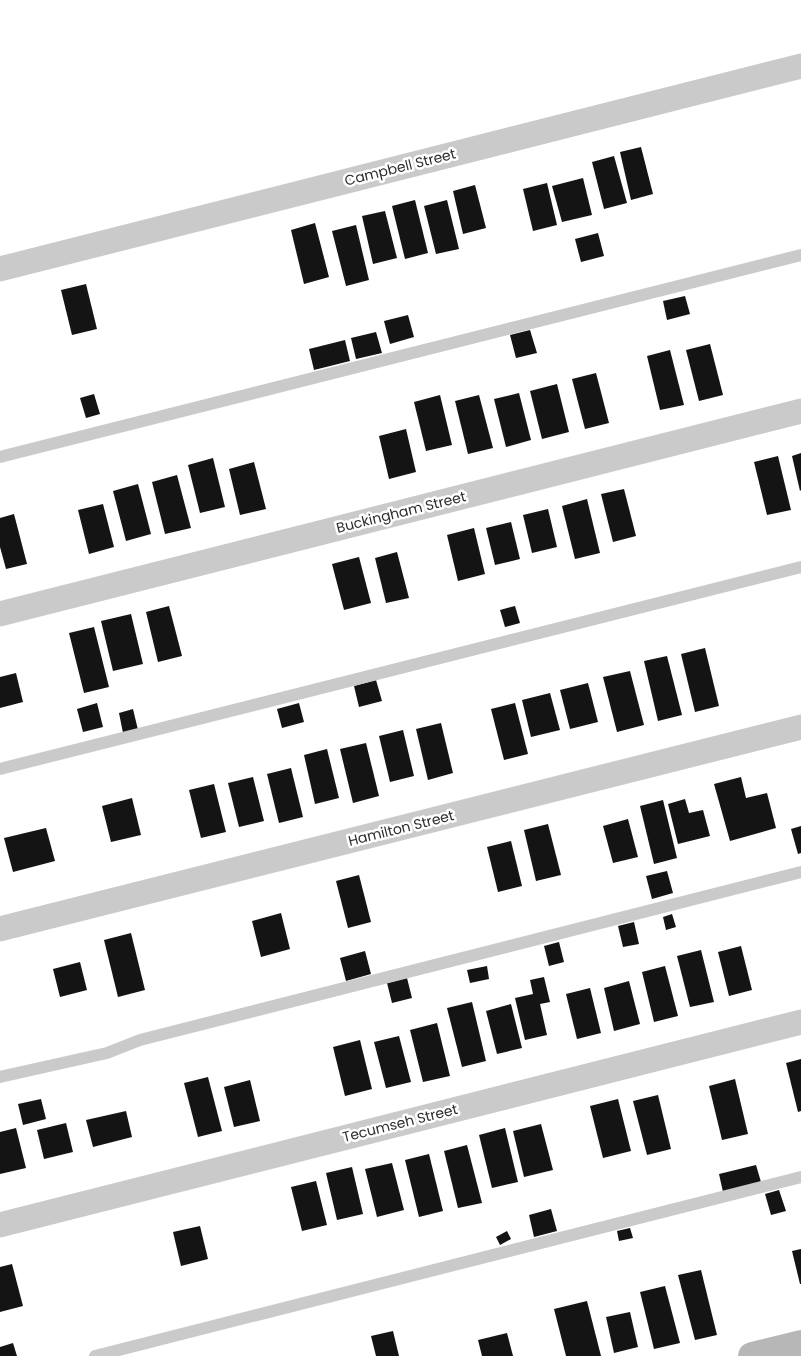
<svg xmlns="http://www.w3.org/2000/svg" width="801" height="1356" viewBox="0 0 801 1356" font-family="Poppins,sans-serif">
<rect width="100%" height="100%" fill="#fff"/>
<g fill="#141414">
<polygon points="641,147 653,194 631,200 620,152"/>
<polygon points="614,156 627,203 604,209 592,162"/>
<polygon points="583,178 592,215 562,222 552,186"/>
<polygon points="547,183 557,225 533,231 523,189"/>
<polygon points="475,185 486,228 463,234 453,191"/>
<polygon points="415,200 428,253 405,259 392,206"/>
<polygon points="447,200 459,249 436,254 424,206"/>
<polygon points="385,211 397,258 373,264 362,216"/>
<polygon points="315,223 329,277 304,284 291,230"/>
<polygon points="356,225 369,280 346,286 332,231"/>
<polygon points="598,233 604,256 581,262 575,239"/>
<polygon points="86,284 97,329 72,335 61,290"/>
<polygon points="685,296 690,314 667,320 663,301"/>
<polygon points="408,315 414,337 390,344 384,321"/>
<polygon points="530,330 537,353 516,358 510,335"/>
<polygon points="376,332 382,353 356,359 351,338"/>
<polygon points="345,340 350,361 314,370 309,349"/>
<polygon points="710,344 723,395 699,401 686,350"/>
<polygon points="670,350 684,405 660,410 647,356"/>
<polygon points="596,373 609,423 585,429 572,379"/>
<polygon points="557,384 569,432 542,439 530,391"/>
<polygon points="519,393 531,440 506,447 494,399"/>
<polygon points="94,394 100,414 86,418 80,398"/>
<polygon points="440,395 452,445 426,451 414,402"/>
<polygon points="479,395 493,448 468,454 455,401"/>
<polygon points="406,429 416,472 389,479 379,436"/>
<polygon points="801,453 801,490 800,491 792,456"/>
<polygon points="778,456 791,510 767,515 754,462"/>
<polygon points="213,458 225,507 200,513 188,465"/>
<polygon points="254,462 266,509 240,515 229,469"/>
<polygon points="177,475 191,528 165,534 152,482"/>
<polygon points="138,484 151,534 126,541 113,491"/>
<polygon points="624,489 636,536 613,542 601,494"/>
<polygon points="587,499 600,553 575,559 562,506"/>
<polygon points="103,504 114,547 89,554 78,510"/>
<polygon points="548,509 557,547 532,553 523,515"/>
<polygon points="14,514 27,564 6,569 0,547 0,518"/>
<polygon points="511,522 520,559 495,565 486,528"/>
<polygon points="474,528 485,574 458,581 447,535"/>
<polygon points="397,552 409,598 386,603 375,558"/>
<polygon points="359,557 371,603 344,610 332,564"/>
<polygon points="169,606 182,656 158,662 146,612"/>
<polygon points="515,606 520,623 505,627 500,610"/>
<polygon points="131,614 143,664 113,671 101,621"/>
<polygon points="94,627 109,687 84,693 69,633"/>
<polygon points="705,648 719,706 695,712 681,654"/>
<polygon points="667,656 682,715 658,721 644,661"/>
<polygon points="630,671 644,725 617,732 603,677"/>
<polygon points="16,673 23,702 0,708 0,677"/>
<polygon points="376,680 382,701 359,707 354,686"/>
<polygon points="588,683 598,722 570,729 560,690"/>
<polygon points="550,693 560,730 531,737 522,700"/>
<polygon points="97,703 103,727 83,732 77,709"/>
<polygon points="299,703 304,722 282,728 277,709"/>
<polygon points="515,703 528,754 504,760 491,709"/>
<polygon points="133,709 138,730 123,733 119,713"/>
<polygon points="441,723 453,773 428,780 416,729"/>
<polygon points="403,730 414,776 390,782 379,736"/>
<polygon points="366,743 379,796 353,803 340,749"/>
<polygon points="327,749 339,798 315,804 304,755"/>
<polygon points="291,768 303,817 279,823 267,774"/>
<polygon points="253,777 264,821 239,827 228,783"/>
<polygon points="741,777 746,798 767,793 776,828 730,841 714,784"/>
<polygon points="214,784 226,832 201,838 189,790"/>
<polygon points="132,798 141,835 111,842 102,806"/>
<polygon points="685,799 689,813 703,810 710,836 678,844 668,804"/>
<polygon points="663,800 677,858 654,864 640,806"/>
<polygon points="628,819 638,857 613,863 603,826"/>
<polygon points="548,824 561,875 536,881 524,830"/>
<polygon points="801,826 801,853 798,854 791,829"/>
<polygon points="46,828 55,861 13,872 4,838"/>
<polygon points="511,841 522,886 498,892 487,847"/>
<polygon points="667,871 673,893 652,899 646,876"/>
<polygon points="359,875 371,922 348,928 336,881"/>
<polygon points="281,913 290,949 261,957 252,921"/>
<polygon points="672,914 676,927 666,930 663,917"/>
<polygon points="634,922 639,944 623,947 618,926"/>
<polygon points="131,933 145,990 118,997 104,940"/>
<polygon points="559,942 564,962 549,966 544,946"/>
<polygon points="741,946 752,990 729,996 718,952"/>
<polygon points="701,950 714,1002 690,1007 677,956"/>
<polygon points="365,951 371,974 346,981 340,958"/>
<polygon points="80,962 87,990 60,997 53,969"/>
<polygon points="487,966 489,979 470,983 467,970"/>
<polygon points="665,966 678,1016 654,1022 642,972"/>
<polygon points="544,977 550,1002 540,1004 547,1035 525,1040 515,998 533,994 530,980"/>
<polygon points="407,978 412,998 392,1003 387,983"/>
<polygon points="629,981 640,1024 614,1031 604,988"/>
<polygon points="590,988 601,1033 577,1039 566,994"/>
<polygon points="472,1002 486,1061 462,1067 447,1008"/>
<polygon points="511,1004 522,1048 497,1054 486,1011"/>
<polygon points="437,1023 450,1076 423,1082 410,1030"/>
<polygon points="399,1036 411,1082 386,1088 374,1042"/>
<polygon points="360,1040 372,1089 345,1096 333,1047"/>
<polygon points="801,1059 801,1111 798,1112 786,1063"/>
<polygon points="208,1077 222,1131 198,1137 184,1083"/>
<polygon points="735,1079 748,1134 722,1140 709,1086"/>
<polygon points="250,1080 260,1121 234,1127 224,1087"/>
<polygon points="658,1095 671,1149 647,1155 633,1101"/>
<polygon points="41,1099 46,1119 23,1125 18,1104"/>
<polygon points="618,1099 631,1151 603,1158 590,1106"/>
<polygon points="126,1111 132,1137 93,1147 86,1120"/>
<polygon points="66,1123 73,1152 44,1159 37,1130"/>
<polygon points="541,1124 553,1170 524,1177 513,1131"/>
<polygon points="16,1128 26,1168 0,1174 0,1132"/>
<polygon points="505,1128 518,1182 492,1188 479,1135"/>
<polygon points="467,1145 482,1203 458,1208 444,1151"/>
<polygon points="429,1154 443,1211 419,1217 405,1160"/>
<polygon points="392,1163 404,1210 377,1217 365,1169"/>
<polygon points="756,1165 761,1182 723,1192 719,1174"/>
<polygon points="352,1167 363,1214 337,1220 326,1173"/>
<polygon points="316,1181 327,1225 302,1231 291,1187"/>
<polygon points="779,1190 786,1211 771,1215 765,1194"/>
<polygon points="551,1209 557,1231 534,1237 529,1215"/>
<polygon points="200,1226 208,1259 181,1266 173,1232"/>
<polygon points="630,1228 633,1238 619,1241 617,1231"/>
<polygon points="507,1231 511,1239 500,1245 496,1237"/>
<polygon points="801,1249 801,1284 800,1284 792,1251"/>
<polygon points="12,1264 23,1306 0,1312 0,1267"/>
<polygon points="701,1270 717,1335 695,1340 678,1275"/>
<polygon points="665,1286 680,1343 654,1349 640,1292"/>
<polygon points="587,1301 601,1356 566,1356 554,1309"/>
<polygon points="630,1312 638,1347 614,1353 606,1317"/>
<polygon points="393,1331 399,1356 376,1356 371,1336"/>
<polygon points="507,1333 513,1356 482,1356 478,1340"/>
<polygon points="13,1343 17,1356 0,1356 0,1347"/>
</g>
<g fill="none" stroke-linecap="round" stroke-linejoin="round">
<g stroke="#cacaca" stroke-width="12">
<polyline points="0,457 801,255"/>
<polyline points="0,769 801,567"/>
<polyline points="0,1077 107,1053 140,1040 801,872"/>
<polyline points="95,1356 801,1177"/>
</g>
<g stroke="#cacaca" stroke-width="25">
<polyline points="0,269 801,66"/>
<polyline points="0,614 801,411"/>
<polyline points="0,929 801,727"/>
<polyline points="0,1225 801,1022"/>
</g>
<polyline stroke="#b7b7b7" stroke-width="28" points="752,1356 801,1344"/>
</g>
<g text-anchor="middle" stroke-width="5" stroke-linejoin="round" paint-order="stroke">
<g font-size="14" fill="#2d2d2d" stroke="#fff">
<text transform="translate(400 167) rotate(-14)" y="5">Campbell Street</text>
<text transform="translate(401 512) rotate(-14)" y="5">Buckingham Street</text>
<text transform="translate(401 828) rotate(-14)" y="5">Hamilton Street</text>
<text transform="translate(400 1123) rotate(-14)" y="5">Tecumseh Street</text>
</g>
</g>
</svg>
